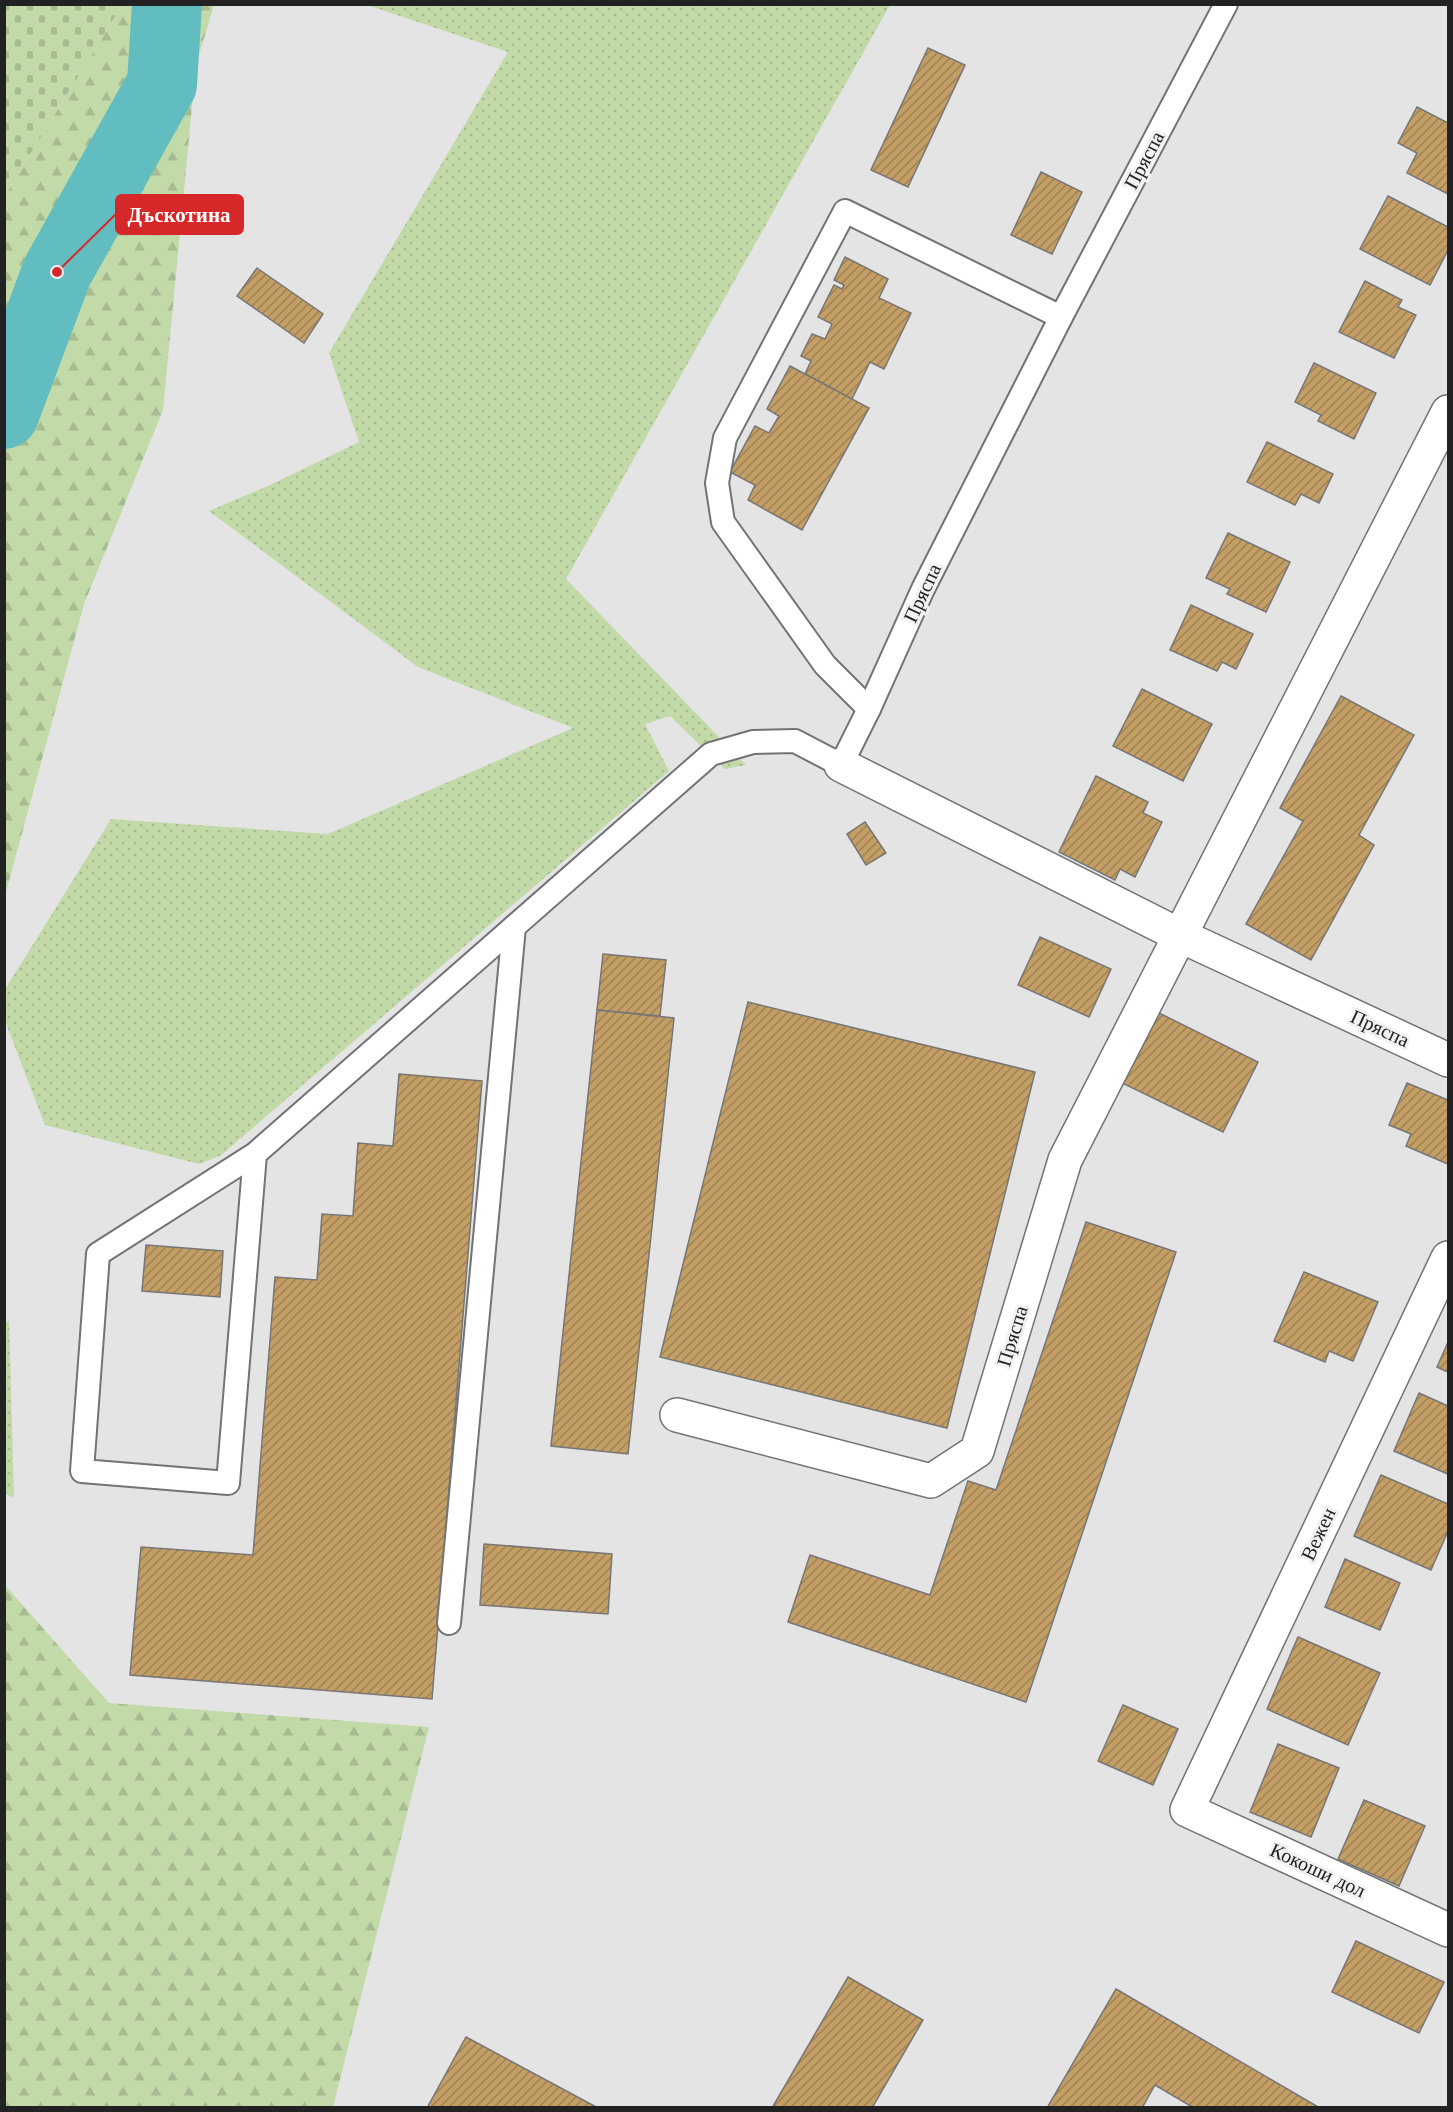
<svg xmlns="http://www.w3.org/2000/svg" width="1453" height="2112" viewBox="0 0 1453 2112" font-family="'Libre Baskerville',serif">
<defs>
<pattern id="grass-dots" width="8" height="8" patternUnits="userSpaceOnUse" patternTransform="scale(1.5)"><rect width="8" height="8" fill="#c1daa7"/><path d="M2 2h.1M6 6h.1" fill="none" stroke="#a6bb8f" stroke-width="1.8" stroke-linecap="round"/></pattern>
<pattern id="forest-firs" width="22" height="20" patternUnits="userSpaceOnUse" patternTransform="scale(1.5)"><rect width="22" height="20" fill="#c1daa7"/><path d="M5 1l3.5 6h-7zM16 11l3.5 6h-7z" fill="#a6bb8f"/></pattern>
<pattern id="cemetery-stones" width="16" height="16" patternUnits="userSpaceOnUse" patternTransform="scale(1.5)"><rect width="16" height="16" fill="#c1daa7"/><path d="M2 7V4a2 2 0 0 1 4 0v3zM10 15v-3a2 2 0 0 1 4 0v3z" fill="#a6bb8f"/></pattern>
<pattern id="building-hatch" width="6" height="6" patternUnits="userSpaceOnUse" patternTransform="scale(1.5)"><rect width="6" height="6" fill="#c49f65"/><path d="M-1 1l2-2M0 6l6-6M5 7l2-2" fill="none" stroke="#9f8153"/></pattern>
</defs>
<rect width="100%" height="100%" fill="#e4e4e5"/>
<g fill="url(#grass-dots)">
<polygon points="367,5 890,5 566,579 746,765 725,769 670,716 645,724 669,771 220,1156 199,1164 45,1125 5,1021 4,991 111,819 328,834 573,728 418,667 209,511 268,486 359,442 329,353 508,52"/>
<polygon points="9,1320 14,1498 4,1493 4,1325"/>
</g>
<g fill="url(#forest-firs)">
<polygon points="122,5 214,5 196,65 163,410 84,604 5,896 5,195"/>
<polygon points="4,1584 109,1703 429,1727 333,2107 5,2107"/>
</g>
<polygon fill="url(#cemetery-stones)" points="5,4 122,5 5,195 4,5"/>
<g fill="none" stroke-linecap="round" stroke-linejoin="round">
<polyline stroke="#62bdc1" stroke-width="70" points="4,414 57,272 162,84 167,4"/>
</g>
<g fill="url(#building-hatch)" stroke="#777675" stroke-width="1.5">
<polygon points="928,48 965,65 908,187 871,170"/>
<polygon points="1417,107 1448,123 1448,194 1407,173 1417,153 1398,143"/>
<polygon points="1041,172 1082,192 1052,254 1011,235"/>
<polygon points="1388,196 1448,227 1448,250 1430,285 1360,249"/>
<polygon points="845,257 888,279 879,298 911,313 884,369 870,362 852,399 805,374 811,361 801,356 812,334 825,339 832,324 818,317 834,285 842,289 844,285 834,280"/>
<polygon points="257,268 323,314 304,343 237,296"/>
<polygon points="1365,281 1402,300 1398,307 1416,315 1394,358 1339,332"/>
<polygon points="1314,363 1376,393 1354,439 1318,421 1321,415 1295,402"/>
<polygon points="790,366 869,408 802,530 748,500 755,485 730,472 755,426 769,433 779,416 767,409"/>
<polygon points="1267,442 1333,474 1319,503 1301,494 1295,505 1247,482"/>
<polygon points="1228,533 1290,562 1266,612 1227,594 1230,589 1206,578"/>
<polygon points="1191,605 1253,634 1236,669 1222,662 1217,671 1170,650"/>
<polygon points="1142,689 1212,724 1183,781 1113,746"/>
<polygon points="1341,696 1414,735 1359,835 1374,845 1311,960 1246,924 1303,821 1280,808"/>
<polygon points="1096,776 1148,802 1143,813 1162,822 1135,877 1120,869 1115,880 1059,852"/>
<polygon points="865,822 886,853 866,865 847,834"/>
<polygon points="1040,937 1111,969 1089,1017 1018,985"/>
<polygon points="603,954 666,960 660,1016 597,1010"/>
<polygon points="748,1002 1035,1072 947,1428 660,1357"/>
<polygon points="597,1010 674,1018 628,1454 551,1446"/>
<polygon points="1155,1011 1258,1062 1223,1132 1120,1082"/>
<polygon points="399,1074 482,1081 432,1699 130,1675 141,1547 253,1555 275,1277 317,1280 322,1214 353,1216 358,1143 393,1146"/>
<polygon points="1407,1083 1448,1100 1448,1164 1406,1146 1411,1134 1389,1125"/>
<polygon points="1086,1222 1176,1252 1026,1702 788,1622 810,1555 930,1595 968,1481 996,1490"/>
<polygon points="146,1245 223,1251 220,1297 142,1291"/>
<polygon points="1304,1272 1378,1302 1353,1361 1329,1351 1325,1362 1274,1341"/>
<polygon points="1448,1342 1448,1372 1437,1367"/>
<polygon points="1419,1393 1448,1406 1448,1474 1394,1451"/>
<polygon points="1381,1475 1448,1504 1448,1531 1431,1570 1354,1536"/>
<polygon points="484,1544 612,1554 608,1614 480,1605"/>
<polygon points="1345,1559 1400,1583 1380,1630 1325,1607"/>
<polygon points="1298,1637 1380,1673 1348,1745 1267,1709"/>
<polygon points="1123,1705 1178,1729 1153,1785 1098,1761"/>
<polygon points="1278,1744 1339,1768 1311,1837 1250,1812"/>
<polygon points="1364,1800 1425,1826 1399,1886 1338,1859"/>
<polygon points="1356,1941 1444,1982 1419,2033 1332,1992"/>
<polygon points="848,1977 923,2020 872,2108 772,2108"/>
<polygon points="1116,1989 1320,2108 1194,2108 1155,2085 1142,2108 1047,2108"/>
<polygon points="466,2037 598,2108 427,2108"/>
</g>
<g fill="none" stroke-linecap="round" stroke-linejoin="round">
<g stroke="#727374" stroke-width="26">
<g id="lane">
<polyline points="869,709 825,665 723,522 717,483 725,438 845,211 1061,317"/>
<polyline points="255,1154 98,1254 82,1471 228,1483 255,1154 711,754 753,742 795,741 841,765 869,709 923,589 1061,317 1226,4"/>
<polyline points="449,1623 514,927"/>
</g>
</g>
<g stroke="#727374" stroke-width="36">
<g id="street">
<polyline points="841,765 1181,936 1448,1060"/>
<polyline points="1448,1258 1187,1810 1448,1930"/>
<polyline points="677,1415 931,1481 977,1451 1065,1160 1448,412"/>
</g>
</g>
<use href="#lane" stroke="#fff" stroke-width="22"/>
<use href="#street" stroke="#fff" stroke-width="33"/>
</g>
<g text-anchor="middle" stroke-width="6" stroke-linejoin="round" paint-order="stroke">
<g font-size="20" fill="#222" stroke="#f1f2f3">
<text transform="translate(1144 160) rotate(-62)" y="7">Пряспа</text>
<text transform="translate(922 593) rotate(-65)" y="7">Пряспа</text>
<text transform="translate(1380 1028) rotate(25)" y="7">Пряспа</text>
<text transform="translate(1012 1336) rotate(-73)" y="7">Пряспа</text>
<text transform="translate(1318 1534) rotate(-65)" y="7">Вежен</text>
<text transform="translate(1318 1870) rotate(25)" y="7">Кокоши дол</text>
</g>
</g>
<path fill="none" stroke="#d62828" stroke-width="2" d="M57 272L116 214"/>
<circle fill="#d62828" stroke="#f1f2f3" stroke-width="2" cx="57" cy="272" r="6"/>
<rect fill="#d62828" stroke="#d62828" stroke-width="2" x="116" y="195" width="127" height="39" rx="6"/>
<g font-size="21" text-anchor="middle" font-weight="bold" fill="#fff">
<text x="179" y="222">Дъскотина</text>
</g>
<rect width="1453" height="2112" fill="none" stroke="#222222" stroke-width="12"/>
</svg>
